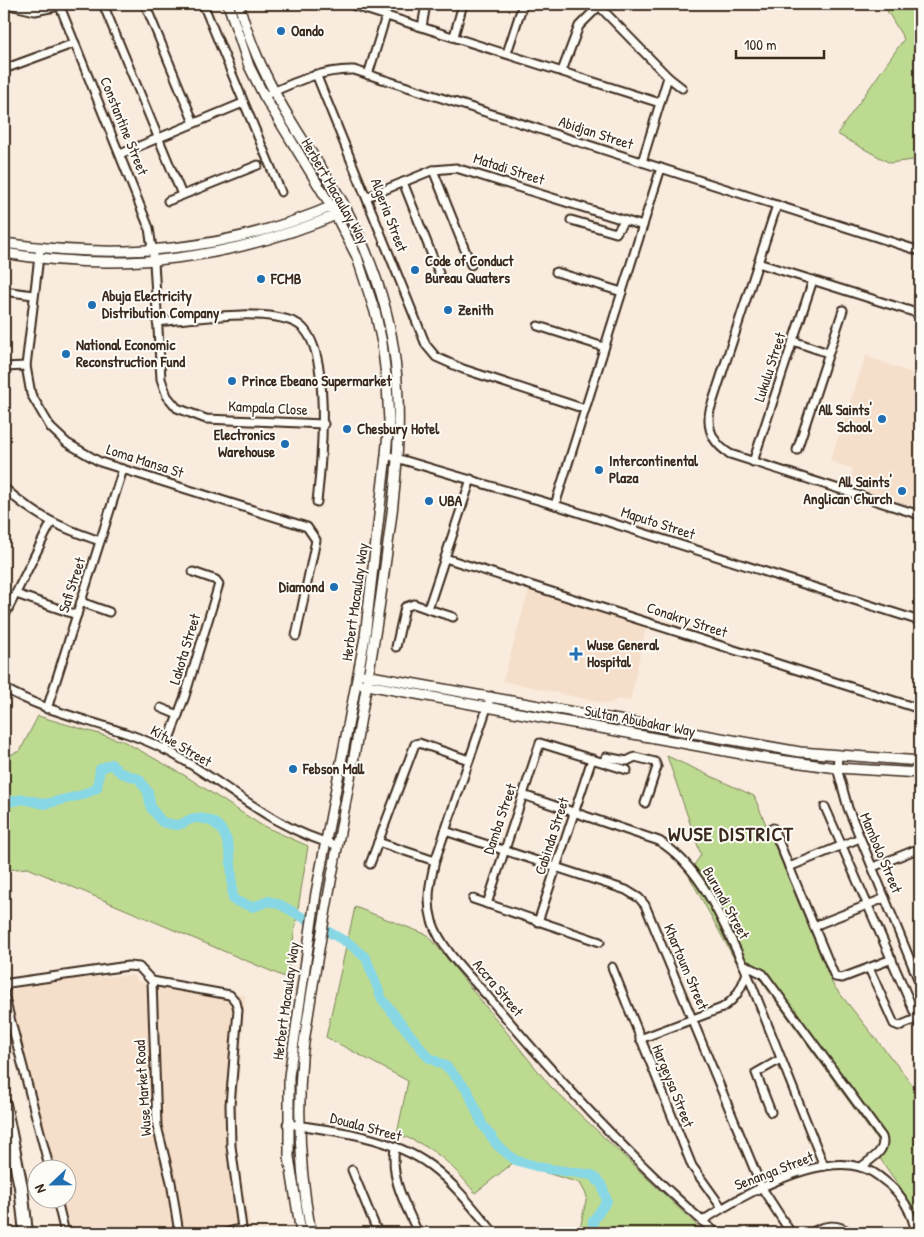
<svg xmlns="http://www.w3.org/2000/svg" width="924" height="1237" viewBox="0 0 924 1237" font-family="'Patrick Hand',sans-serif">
<rect width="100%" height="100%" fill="#f9ebdd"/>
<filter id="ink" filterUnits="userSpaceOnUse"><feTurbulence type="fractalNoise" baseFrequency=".02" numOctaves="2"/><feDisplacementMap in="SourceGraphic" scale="10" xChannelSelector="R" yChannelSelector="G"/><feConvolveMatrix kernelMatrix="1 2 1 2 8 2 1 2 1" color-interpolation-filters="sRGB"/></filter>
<g filter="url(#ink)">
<g fill="#f6dfca">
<polygon points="866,356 920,376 920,484 913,506 848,485 853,469 830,461"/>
<polygon points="529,589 646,626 630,701 618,699 608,704 503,681"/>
<polygon points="135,975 138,982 245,995 237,1106 237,1151 251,1233 70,1233 63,1200 68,1200 68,1170 55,1169 9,992 21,987 75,978"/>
</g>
<g fill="#bdda91" stroke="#7c8258">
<polygon points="883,4 920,4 920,159 890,163 837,134 904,39"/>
<polygon points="38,716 123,741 184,775 261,825 308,846 287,978 28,868 4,870 4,757 20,751"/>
<polygon points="667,756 754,796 833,985 920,1094 920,1216 881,1160 877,1140 757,975 736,962 688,874 701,855"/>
<path d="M355,907l73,28 123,152 154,146h-126l8,-37 -7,-13 -67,-20 -38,30c-24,-30 -42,-47 -78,-59l11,-53 -82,-44z"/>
</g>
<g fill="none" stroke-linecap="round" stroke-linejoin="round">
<path stroke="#88d7e5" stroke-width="10" d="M4,803l19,-4 22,5 37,-9 15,-7 3,-19 11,-5 10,9 18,6 9,13 3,16 11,14c5,1 11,3 16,3 6,-1 11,-7 18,-7 42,0 34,55 37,82l20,7 16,-6 12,4 69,39 16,14 16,41 46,58 19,10 21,24 14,33 16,22 17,14 28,8 49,7 10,10 5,16 -14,20v12"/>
<g stroke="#3b2a1e" stroke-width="11">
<g id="minor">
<polyline points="5,4 35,11 60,6"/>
<polyline points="59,4 149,228 154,262 161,379 167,396 177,408 206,419 324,424"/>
<polyline points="103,4 182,195"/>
<polyline points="145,4 194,123"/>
<polyline points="203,4 281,192"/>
<polyline points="349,4 660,103"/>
<polyline points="597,4 668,77 682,88"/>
<polyline points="422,27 426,4"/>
<polyline points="454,36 463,4"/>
<polyline points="507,53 523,4"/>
<polyline points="4,69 75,43"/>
<polyline points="562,71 579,26 599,6"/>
<polyline points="316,74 426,345 436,357 463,369 585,409"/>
<polyline points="368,75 386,16"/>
<path d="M264,96c29,-13 57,-27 90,-26l566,181"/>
<polyline points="120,154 243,103"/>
<polyline points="642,162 668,77"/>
<polyline points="433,170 471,265"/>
<polyline points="403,182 439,273"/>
<polyline points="367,197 433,170 456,168 643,226"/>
<polyline points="168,201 258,165"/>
<path d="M777,205l-67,205c-4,20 4,34 20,44l190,61"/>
<polyline points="571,220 616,233 624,221"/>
<polyline points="40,248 26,366 31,394 51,428 67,443 100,462 307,527 316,540 296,636"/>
<polyline points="758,263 920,314"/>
<polyline points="556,272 622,292"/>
<polyline points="4,291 33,295"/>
<path d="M157,322c38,-3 105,-15 139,1 38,18 25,144 21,179"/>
<polyline points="538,326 604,347"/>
<polyline points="793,341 828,353"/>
<polyline points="4,367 26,366"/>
<polyline points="797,450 843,310"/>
<polyline points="386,455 555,505 920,621"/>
<polyline points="753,462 813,280"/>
<path d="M4,488c33,29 55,39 96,53"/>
<polyline points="555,505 661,168"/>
<polyline points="445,558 920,709"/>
<polyline points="16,594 77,615"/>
<polyline points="81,602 109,612"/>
<polyline points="4,617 51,523"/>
<polyline points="453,617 428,609 471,479"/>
<polyline points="396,647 405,607 414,604 428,609"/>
<path d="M4,688c50,29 108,35 160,61 60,31 105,79 172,96"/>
<path d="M491,696l-56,165c-5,21 -9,39 -3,60 10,30 38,55 58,78 70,83 144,164 226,234"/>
<polyline points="161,708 178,715"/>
<polyline points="47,709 123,469"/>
<polyline points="165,750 185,696 219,584 216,580 193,572"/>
<polyline points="838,757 837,768 848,808 920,984"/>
<polyline points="603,762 606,757 627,761 635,757 655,762 657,767 645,803"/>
<path d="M523,795l136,46c43,27 62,78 84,123l4,9c-6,16 -11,26 -25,35l-82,31"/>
<polyline points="825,807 916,1016 916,1019 899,1026 894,1024 869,968"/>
<polyline points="773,828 835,977 842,978 892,959"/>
<polyline points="445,831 626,890 639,898 645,905 762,1188 791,1233"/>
<polyline points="378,842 435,861"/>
<polyline points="370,864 415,744 419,743 469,760"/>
<polyline points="789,867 860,838"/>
<polyline points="873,867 920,848"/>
<polyline points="473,899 600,942"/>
<polyline points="487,904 540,743 627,770"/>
<polyline points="538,922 592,759"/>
<polyline points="814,926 885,898"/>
<path d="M743,964l20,10 119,163c5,14 -11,22 -21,30"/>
<polyline points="612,967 692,1166 722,1208"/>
<polyline points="747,973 824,1166"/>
<polyline points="152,981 230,995 236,1002 238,1010 230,1105 231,1146 242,1228 225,1233"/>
<polyline points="4,990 9,983 128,966 139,967 152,981 157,1126 171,1182 179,1233"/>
<polyline points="4,995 50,1170"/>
<polyline points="771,1112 756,1073 781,1059"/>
<path d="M287,1124c47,6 105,13 144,42 24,18 44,44 63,67"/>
<path d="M395,1147c-5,33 10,56 23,86"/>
<polyline points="352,1170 378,1233"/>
<polyline points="57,1200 65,1233"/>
<path d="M702,1221c37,-24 113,-67 158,-54 10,2 19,9 26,15 17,13 26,31 30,51"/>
<path d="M811,1233c13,-8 27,-10 39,0"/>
</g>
</g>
<g stroke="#3b2a1e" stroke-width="12">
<g id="secondary">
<polyline points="228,4 249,66 264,96 331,206 357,257 376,315 382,343 387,384 389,421 386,455 365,637 316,893 289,1076 289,1157 301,1233"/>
<path d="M239,4c11,42 31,83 54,120 16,27 35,52 50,79 18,34 33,70 43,108 24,94 8,189 -5,284 -22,155 -58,307 -79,462 -5,60 -2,117 9,176"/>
<path d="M4,243c116,17 222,9 331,-38"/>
<path d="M4,253c118,20 226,7 337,-40"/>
<polyline points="365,675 800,752 920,761"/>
<polyline points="362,684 758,757 837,768 920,773"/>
</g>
</g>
<g stroke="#3b2a1e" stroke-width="16">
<polyline id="motorway" points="4,1104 21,1187 26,1233"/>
</g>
<use href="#minor" stroke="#fdfcf7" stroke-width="7"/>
<use href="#secondary" stroke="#fdfcf7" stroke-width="9"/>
<use href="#motorway" stroke="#fdfcf7" stroke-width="12"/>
</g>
</g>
<g fill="#1f6fb2" stroke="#fdfcf7" stroke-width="2">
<circle cx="281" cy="31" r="5"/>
<circle cx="415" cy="270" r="5"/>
<circle cx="261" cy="279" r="5"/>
<circle cx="92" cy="305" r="5"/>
<circle cx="448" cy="310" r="5"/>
<circle cx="66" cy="354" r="5"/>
<circle cx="232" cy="381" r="5"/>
<circle cx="882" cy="419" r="5"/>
<circle cx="347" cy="429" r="5"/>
<circle cx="285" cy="444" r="5"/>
<circle cx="599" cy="470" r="5"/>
<circle cx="902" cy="491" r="5"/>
<circle cx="429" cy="501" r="5"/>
<circle cx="334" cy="587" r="5"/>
<path d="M573.5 646.5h5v5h5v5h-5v5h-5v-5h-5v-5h5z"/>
<circle cx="293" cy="769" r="5"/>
</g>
<g text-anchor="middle" stroke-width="4" stroke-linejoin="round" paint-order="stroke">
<g font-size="15" font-weight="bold" fill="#3b2a1e" stroke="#fdfcf7" text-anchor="start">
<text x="291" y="36">Oando</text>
<text x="425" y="266">Code of Conduct<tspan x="425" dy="17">Bureau Quaters</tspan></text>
<text x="271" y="284">FCMB</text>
<text x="102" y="301">Abuja Electricity<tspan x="102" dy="17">Distribution Company</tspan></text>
<text x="458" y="315">Zenith</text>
<text x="76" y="350">National Economic<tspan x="76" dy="17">Reconstruction Fund</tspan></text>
<text x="242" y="386">Prince Ebeano Supermarket</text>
<text x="872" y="415" text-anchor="end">All Saints'<tspan x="872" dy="17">School</tspan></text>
<text x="357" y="434">Chesbury Hotel</text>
<text x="275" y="440" text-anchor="end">Electronics<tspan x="275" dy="17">Warehouse</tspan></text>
<text x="609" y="466">Intercontinental<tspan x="609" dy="17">Plaza</tspan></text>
<text x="892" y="487" text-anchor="end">All Saints'<tspan x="892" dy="17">Anglican Church</tspan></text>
<text x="439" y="506">UBA</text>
<text x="324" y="592" text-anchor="end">Diamond</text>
<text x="587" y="650">Wuse General<tspan x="587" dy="17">Hospital</tspan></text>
<text x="303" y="774">Febson Mall</text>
</g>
<g font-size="15" fill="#3b2a1e" stroke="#fdfcf7">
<text transform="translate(124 126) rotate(68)" y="5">Constantine Street</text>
<text transform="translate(596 133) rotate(18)" y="5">Abidjan Street</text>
<text transform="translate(509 169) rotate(18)" y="5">Matadi Street</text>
<text transform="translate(335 191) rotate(60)" y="5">Herbert Macaulay Way</text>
<text transform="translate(389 215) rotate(69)" y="5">Algeria Street</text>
<text transform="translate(770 367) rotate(-72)" y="5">Lukulu Street</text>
<text transform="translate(268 408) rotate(3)" y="5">Kampala Close</text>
<text transform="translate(145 461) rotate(18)" y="5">Loma Mansa St</text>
<text transform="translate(658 523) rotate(18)" y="5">Maputo Street</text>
<text transform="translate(72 585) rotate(-72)" y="5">Safi Street</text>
<text transform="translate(355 602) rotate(-82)" y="5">Herbert Macaulay Way</text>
<text transform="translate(687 620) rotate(18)" y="5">Conakry Street</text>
<text transform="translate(185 649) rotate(-73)" y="5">Lakota Street</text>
<text transform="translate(640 721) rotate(11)" y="5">Sultan Abubakar Way</text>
<text transform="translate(181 746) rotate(30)" y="5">Kitwe Street</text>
<text transform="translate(500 819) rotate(-71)" y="5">Damba Street</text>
<text transform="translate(552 836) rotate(-72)" y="5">Cabinda Street</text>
<text transform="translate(881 853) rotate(67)" y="5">Mambolo Street</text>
<text transform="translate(726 903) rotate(61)" y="5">Burundi Street</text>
<text transform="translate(686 967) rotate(67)" y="5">Khartoum Street</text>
<text transform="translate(498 988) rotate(50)" y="5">Accra Street</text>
<text transform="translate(286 1001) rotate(-82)" y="5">Herbert Macaulay Way</text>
<text transform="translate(673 1086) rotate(68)" y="5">Hargeysa Street</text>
<text transform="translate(143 1088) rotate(-94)" y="5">Wuse Market Road</text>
<text transform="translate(366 1127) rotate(15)" y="5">Douala Street</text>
<text transform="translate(774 1171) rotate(-21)" y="5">Senanga Street</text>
</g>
<g font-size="20" font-weight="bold" letter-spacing="1" fill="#3b2a1e" stroke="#fdfcf7">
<text x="731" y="841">WUSE DISTRICT</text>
</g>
</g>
<rect width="924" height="1237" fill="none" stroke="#fdfcf7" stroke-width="20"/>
<rect x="10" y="10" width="904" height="1217" fill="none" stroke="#3b2a1e" stroke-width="2" filter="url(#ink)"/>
<g transform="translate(52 1184) rotate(248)"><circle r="24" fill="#fdfcf7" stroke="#afa8a0"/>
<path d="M0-4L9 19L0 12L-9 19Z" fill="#1f6fb2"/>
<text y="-8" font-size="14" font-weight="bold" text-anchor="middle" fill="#3b2a1e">N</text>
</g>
<path d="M736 50v8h88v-8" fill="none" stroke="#3b2a1e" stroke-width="2.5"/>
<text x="744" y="50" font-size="15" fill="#3b2a1e" stroke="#fdfcf7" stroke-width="4" paint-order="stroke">100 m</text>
</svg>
